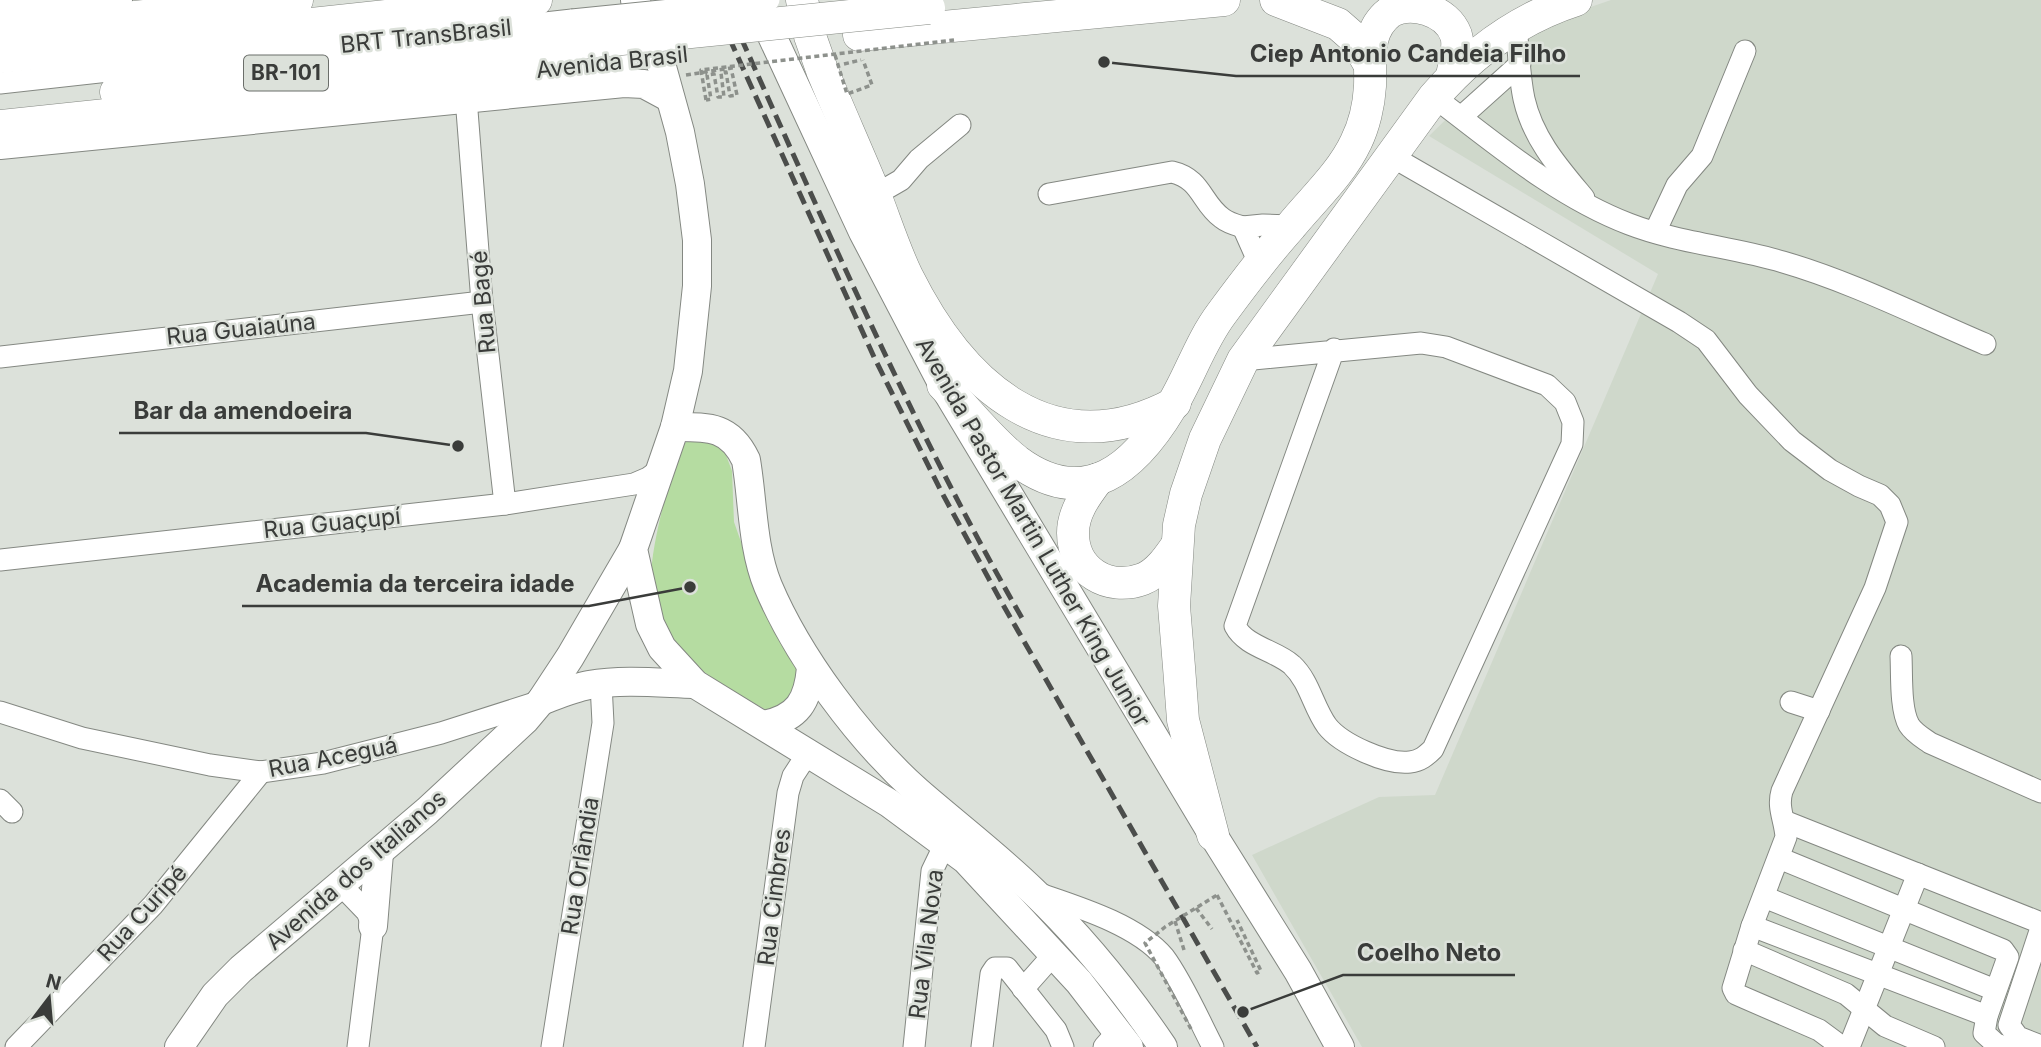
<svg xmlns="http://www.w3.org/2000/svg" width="2041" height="1047" viewBox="0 0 2041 1047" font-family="Inter,sans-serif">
<rect width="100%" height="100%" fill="#dce1da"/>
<polygon fill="#cfd8cb" points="1611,0 2041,0 2041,1047 1362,1047 1252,855 1379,797 1435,795 1658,274 1429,136 1544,23"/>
<path fill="#b5dca1" d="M705,439l18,8 9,24 2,51 27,77 39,77 3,19 -35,16c-28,-16 -63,-34 -85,-58 -11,-12 -27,-46 -31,-63 -6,-29 17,-106 25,-138l11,-12z"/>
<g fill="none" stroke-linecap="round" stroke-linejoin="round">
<g stroke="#848882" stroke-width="23">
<g id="minor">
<path d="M1516,28c3,24 3,48 8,71 9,40 35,69 60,99"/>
<polyline points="0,83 572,20"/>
<path d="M1434,97c61,46 122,99 195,127 49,19 104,23 154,38 69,20 136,54 202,82"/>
<polyline points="466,98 482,302 505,504"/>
<polyline points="1461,117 1520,64"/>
<path d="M1391,156l288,166 27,18 42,55 44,46 38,29 29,16 21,9 10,10 7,17 -22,66 -93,203c-5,17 3,29 4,46l-34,89 -19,62 3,6 9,4 74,32 23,17"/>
<path d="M1049,194l123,-22c30,7 29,31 50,46 6,5 14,7 21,9"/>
<polyline points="875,195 901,180 919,159 960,125"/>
<polyline points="1655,232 1677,185 1702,156 1745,51"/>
<polyline points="1259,263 1243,227 1263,225 1290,226"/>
<polyline points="0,357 482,302"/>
<path d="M1243,360l178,-17 25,4 101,38 18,17 8,20 -1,22 -139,305c-7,7 -13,12 -23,13 -23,3 -69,-18 -83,-36 -14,-19 -17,-44 -35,-61 -17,-15 -46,-18 -57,-39l99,-277"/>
<polyline points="0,560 505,504 634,484 648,478 659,470"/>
<path d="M1901,656c1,19 -1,53 8,69 5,8 14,13 21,18l111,49"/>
<polyline points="1791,702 1819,711"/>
<polyline points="0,712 82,738 210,765 261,772 323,763 441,733 541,701"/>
<polyline points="0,800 12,812"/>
<polyline points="1784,821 2036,921 2041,928 2009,1025 2018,1037 2041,1046"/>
<polyline points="1779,858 2003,950 2008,957 1987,1016 1984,1033 1996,1044 2005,1047"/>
<polyline points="341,885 367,912 373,926 358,1047"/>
<path d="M1040,894c38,13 97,31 124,63 18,24 35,63 49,90"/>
<polyline points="1764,897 1995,990"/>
<polyline points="1752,926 1987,1016"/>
<polyline points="1744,950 1846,994 1885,1026 1934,1047"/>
<polyline points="1023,989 1054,954"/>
<polyline points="16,1047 153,905 261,772"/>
<polyline points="552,1047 603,723 601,684"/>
<polyline points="754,1047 788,793 793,776 808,753"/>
<polyline points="914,1047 932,871 945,844"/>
<polyline points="982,1047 991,974 995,968 1007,968 1056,1030 1063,1047"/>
<polyline points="1104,1047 1118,1031"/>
<polyline points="1849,1047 1918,874"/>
</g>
</g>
<g stroke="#848882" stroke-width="30">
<g id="major">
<polyline points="635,0 662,67 680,132 690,184 697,240 697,286 688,371 675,427 633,549 650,624 662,648 695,684 889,803 966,860 1079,982 1129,1047"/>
<polyline points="758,6 863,232 943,385 1213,835 1298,971 1340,1047"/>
<polyline points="0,12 118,0"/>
<polyline points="0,145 624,83 644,84 670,98"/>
<path d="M675,427c34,0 55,-1 71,33 7,41 6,87 22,126 30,71 91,153 149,205 39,34 80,65 117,101 49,47 91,99 129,155"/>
<path d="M541,701c16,-6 32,-13 48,-16 35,-6 71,-2 106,-1"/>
<path d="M764,725c34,-7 44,-24 47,-57"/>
<polyline points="373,926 379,853"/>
<polyline points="179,1047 215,995 241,969 427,811 525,720 541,701 570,657 633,549"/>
</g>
</g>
<g stroke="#848882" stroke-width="33">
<g id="highway">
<path d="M802,0l8,36 12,34c17,41 35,81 52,122 11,28 20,57 33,84 54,108 144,194 268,127"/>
<polyline points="1276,0 1338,24 1354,38 1368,62"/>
<polyline points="0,31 297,0"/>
<polyline points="859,35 1224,0"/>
<polyline points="0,57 536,0"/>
<polyline points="116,92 572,44"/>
<polyline points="0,126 621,61"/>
<path d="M943,385c24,25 47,55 74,76 69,51 118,6 154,-54 19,-31 29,-65 51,-94 22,-30 44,-59 69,-87 22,-27 50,-52 65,-84 8,-16 13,-38 14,-56 1,-26 -5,-55 20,-74 21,-12 57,-2 66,23 4,12 -2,29 -4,41"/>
<path d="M1098,479c-12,16 -25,33 -25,54 0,38 35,59 70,46 15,-6 25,-21 34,-34"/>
<path d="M1213,835l-30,-115 -4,-53 -5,-61 5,-81 7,-31 19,-55 38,-79 191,-263c38,-44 86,-79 142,-97"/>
</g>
</g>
<g stroke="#8d918c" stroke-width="3.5" stroke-dasharray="5 3.5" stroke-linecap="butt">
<polyline points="844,64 861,60"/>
<polyline points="686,75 731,68 737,95 730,96 726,72 721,73 724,97 718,97 714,74 707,75 711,99 706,100"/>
<polyline points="1217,895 1257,973 1261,971 1237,920"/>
<polyline points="1196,908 1212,929"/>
<polyline points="1175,921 1184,950"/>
</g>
<use href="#minor" stroke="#fff" stroke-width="21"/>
<use href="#major" stroke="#fff" stroke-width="28"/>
<use href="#highway" stroke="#fff" stroke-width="32"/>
<g stroke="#4b4d4b" stroke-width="5" stroke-dasharray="14 7" stroke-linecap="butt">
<polyline points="712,0 874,357 941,491 1002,603 1257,1047"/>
<path d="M724,0c94,208 184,420 298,618"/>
</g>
<g stroke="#848882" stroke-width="23" stroke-linecap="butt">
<polyline id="minor-bridge" points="572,20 769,0"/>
</g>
<g stroke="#848882" stroke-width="33" stroke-linecap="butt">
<polyline id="highway-bridge" points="572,44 929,8"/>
</g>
<g stroke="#8d918c" stroke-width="3.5" stroke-dasharray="5 3.5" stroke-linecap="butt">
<polyline points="835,55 847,94 872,85 863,60"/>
<polyline points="706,100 701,70 954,40"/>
<polyline points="1191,1029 1145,943 1165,927 1217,895"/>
</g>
<use href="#minor-bridge" stroke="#fff" stroke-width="21"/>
<use href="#highway-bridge" stroke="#fff" stroke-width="32"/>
</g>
<g text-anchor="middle" stroke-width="5" stroke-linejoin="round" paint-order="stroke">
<rect fill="#dce1da" stroke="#6b6e6a" stroke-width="2" x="244" y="55.5" width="84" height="35" rx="5"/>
<g font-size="21" font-weight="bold" fill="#3a3c3a">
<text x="286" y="80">BR-101</text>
</g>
<g font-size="23" fill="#3a3c3a" stroke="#dce1da">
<text transform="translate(426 36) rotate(-6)" y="8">BRT TransBrasil</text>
<text transform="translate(612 62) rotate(-6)" y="8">Avenida Brasil</text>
<text transform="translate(483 302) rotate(-95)" y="8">Rua Bagé</text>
<text transform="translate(241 329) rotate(-6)" y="8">Rua Guaiaúna</text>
<text transform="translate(332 523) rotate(-6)" y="8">Rua Guaçupí</text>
<text transform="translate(1033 532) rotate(60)" y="8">Avenida Pastor Martin Luther King Junior</text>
<text transform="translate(333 757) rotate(-11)" y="8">Rua Aceguá</text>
<text transform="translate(580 866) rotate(-81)" y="8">Rua Orlândia</text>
<text transform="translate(356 870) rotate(-41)" y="8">Avenida dos Italianos</text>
<text transform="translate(774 897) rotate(-83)" y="8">Rua Cimbres</text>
<text transform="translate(142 913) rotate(-48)" y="8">Rua Curipé</text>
<text transform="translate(926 944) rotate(-83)" y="8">Rua Vila Nova</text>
</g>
</g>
<path fill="none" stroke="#3a3c3a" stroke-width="2.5" d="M1104 62L1236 76H1580M458 446L366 433H119M690 587L589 606H242M1243 1012L1343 975H1515"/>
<g fill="#3a3c3a" stroke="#dce1da" stroke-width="2.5">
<circle cx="1104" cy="62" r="7"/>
<circle cx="458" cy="446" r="7"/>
<circle cx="690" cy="587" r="7"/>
<circle cx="1243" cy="1012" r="7"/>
</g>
<g font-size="24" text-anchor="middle" font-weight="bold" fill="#3a3c3a" stroke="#dce1da" stroke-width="5" stroke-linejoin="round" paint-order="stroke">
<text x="1408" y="62">Ciep Antonio Candeia Filho</text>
<text x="243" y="419">Bar da amendoeira</text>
<text x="415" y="592">Academia da terceira idade</text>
<text x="1429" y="961">Coelho Neto</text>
</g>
<g transform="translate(49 998) rotate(16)" stroke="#dce1da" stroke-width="5" paint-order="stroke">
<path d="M0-5L12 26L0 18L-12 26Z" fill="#3a3c3a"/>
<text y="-10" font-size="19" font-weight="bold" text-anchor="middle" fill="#3a3c3a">N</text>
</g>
</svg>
